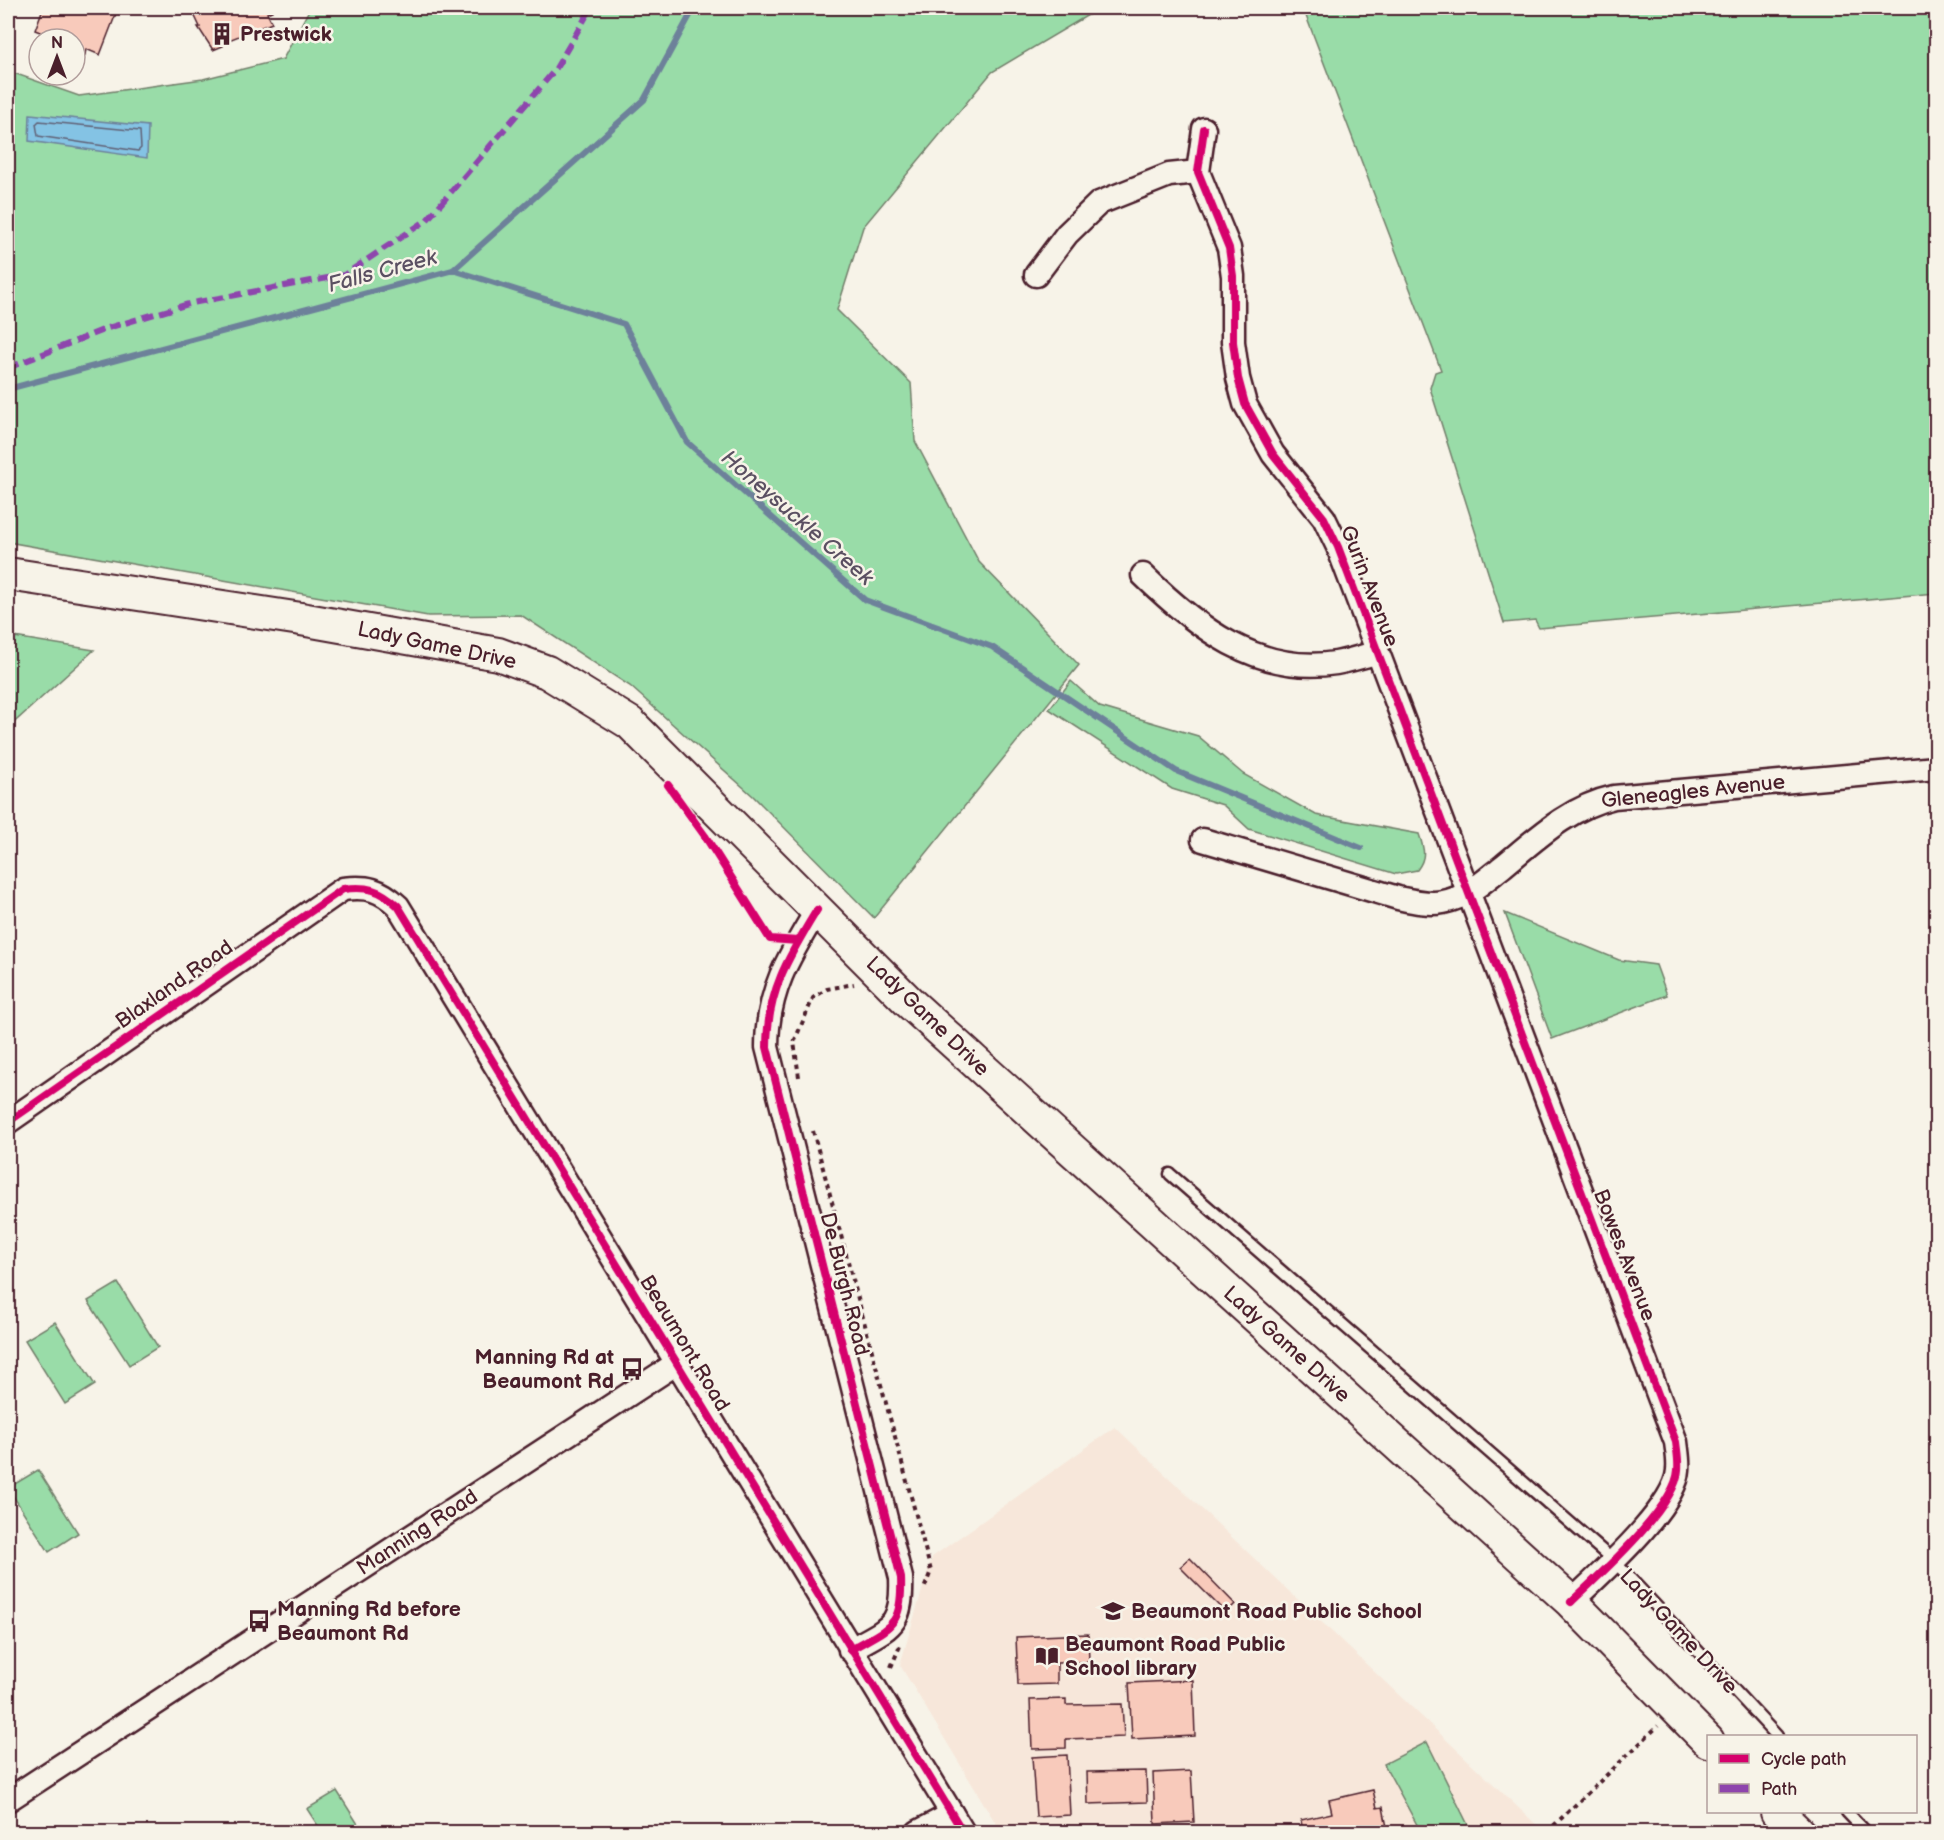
<svg xmlns="http://www.w3.org/2000/svg" width="1944" height="1840" viewBox="0 0 1944 1840" font-family="'Balsamiq Sans',sans-serif">
<rect width="100%" height="100%" fill="#f7f3e8"/>
<filter id="ink" filterUnits="userSpaceOnUse"><feTurbulence type="fractalNoise" baseFrequency=".0167" numOctaves="2"/><feDisplacementMap in="SourceGraphic" scale="12" xChannelSelector="R" yChannelSelector="G"/><feConvolveMatrix kernelMatrix="1 2 1 2 8 2 1 2 1" color-interpolation-filters="sRGB"/></filter>
<g filter="url(#ink)">
<polygon fill="#f7e7da" points="1115,1427 1543,1831 1001,1832 900,1665 932,1557"/>
<g fill="#99dca8" stroke="#727e6a" stroke-width="1.5">
<polygon points="310,8 1100,8 992,72 863,227 837,310 911,383 915,441 979,562 1079,665 874,918 753,796 630,686 521,615 428,616 8,542 8,71 79,96 203,79 283,59"/>
<polygon points="1303,8 1936,8 1936,593 1539,628 1535,620 1504,623 1430,388 1435,372 1441,370"/>
<polygon points="8,636 94,650 8,728"/>
<path d="M1071,681l29,26 98,29 45,38 73,41 103,19c5,15 8,23 -2,36l-21,4 -147,-45 -26,-24 -51,-16 -123,-80z"/>
<polygon points="1505,913 1619,960 1656,965 1667,995 1552,1039"/>
<polygon points="118,1283 158,1347 129,1365 88,1301"/>
<polygon points="55,1322 95,1385 65,1404 25,1340"/>
<polygon points="38,1470 78,1533 49,1552 8,1488"/>
<polygon points="1427,1742 1469,1827 1460,1832 1421,1832 1384,1764"/>
<polygon points="337,1791 363,1832 322,1832 307,1809"/>
</g>
<polygon fill="#84c3e4" stroke="#6d819a" stroke-width="1.5" points="30,114 148,126 147,158 29,141"/>
<g fill="none" stroke-linecap="round" stroke-linejoin="round">
<polygon stroke="#616175" stroke-width="1.5" points="39,121 140,131 141,148 138,151 38,136 36,124"/>
<g stroke="#6d819a" stroke-width="6">
<polyline points="453,270 624,324 687,442 865,600 992,647 1176,771 1361,848"/>
<polyline points="8,389 453,270 644,100 694,8"/>
</g>
</g>
<g fill="#f8cabb" stroke="#4a1f2b" stroke-width="1.5">
<polygon points="40,8 108,8 117,11 100,55 86,49 85,55 75,51 75,39 47,39 48,35 35,30 42,11"/>
<polygon points="198,8 270,8 272,11 267,13 272,23 221,43 223,46 213,50 198,27 200,27 192,10"/>
<polygon points="1190,1558 1235,1604 1226,1613 1180,1567"/>
<polygon points="1088,1634 1089,1662 1057,1663 1057,1684 1018,1685 1016,1637"/>
<polygon points="1193,1680 1195,1736 1132,1739 1129,1683"/>
<polygon points="1066,1699 1066,1705 1122,1704 1124,1737 1066,1739 1066,1748 1032,1749 1030,1700"/>
<polygon points="1067,1755 1070,1815 1036,1817 1032,1757"/>
<polygon points="1146,1771 1147,1802 1088,1804 1087,1772"/>
<polygon points="1191,1771 1194,1822 1155,1824 1153,1773"/>
<polygon points="1373,1790 1377,1808 1383,1807 1388,1832 1303,1832 1301,1820 1332,1813 1329,1800"/>
</g>
<g fill="none" stroke-linecap="round" stroke-linejoin="round">
<g stroke="#4a1f2b" stroke-width="15">
<g id="lane">
<polyline points="1170,1174 1614,1561 1777,1736"/>
<polyline points="1847,1812 1866,1832"/>
</g>
</g>
<g stroke="#4a1f2b" stroke-width="27">
<g id="street">
<path d="M1204,129l-6,43 31,76 4,28v66l5,36 7,26 28,50 51,64 14,29 338,895c1,9 3,19 2,28 -2,37 -79,105 -107,132"/>
<polyline points="1036,275 1067,234 1099,203 1169,175 1198,172"/>
<path d="M1143,575c53,52 114,100 193,88 13,-2 27,-7 40,-10"/>
<path d="M1203,840l195,58c14,3 31,7 45,4 25,-5 40,-20 59,-35 34,-28 67,-60 112,-70l322,-29"/>
<path d="M817,910c-28,46 -50,81 -50,137l134,531c2,50 -12,49 -51,72"/>
<path d="M8,1122l335,-233c24,-3 37,0 55,17l565,926"/>
<polyline points="8,1800 677,1363"/>
<polyline points="918,1832 952,1814"/>
</g>
</g>
<g stroke="#4a1f2b" stroke-width="36">
<g id="secondary">
<polyline points="8,574 301,619 498,654 547,672 630,723 910,1003 1571,1602 1708,1741"/>
<polyline points="1777,1812 1798,1832"/>
</g>
</g>
<g stroke="#4a1f2b" stroke-width="4" stroke-dasharray="4.5 4.5" stroke-linecap="butt">
<polyline points="117,8 129,12 139,8"/>
<polyline points="186,8 187,10 192,8"/>
<polyline points="707,839 770,939 777,940"/>
<polyline points="799,1077 794,1042 813,998 827,989 854,984"/>
<polyline points="813,1131 931,1571 924,1589"/>
<polyline points="891,1667 900,1646"/>
<polyline points="1547,1832 1658,1726"/>
</g>
<use href="#lane" stroke="#f7f3e8" stroke-width="10"/>
<use href="#street" stroke="#f7f3e8" stroke-width="22"/>
<use href="#secondary" stroke="#f7f3e8" stroke-width="32"/>
<polyline stroke="#8e44ad" stroke-width="6" stroke-dasharray="12 6" stroke-linecap="butt" points="8,368 108,328 192,303 344,275 427,220 555,70 591,8"/>
<g stroke="#f7f3e8" stroke-width="11">
<g id="cycleway">
<path d="M1204,129l-6,43 31,76 4,28v66l5,36 7,26 28,50 51,64 14,29 338,895c1,9 3,19 2,28 -2,37 -79,105 -107,132"/>
<polyline points="668,785 705,836 770,939 798,941"/>
<path d="M817,910c-28,46 -50,81 -50,137l134,531c2,50 -12,49 -51,72"/>
<path d="M8,1122l335,-233c24,-3 37,0 55,17l565,926"/>
</g>
</g>
<use href="#cycleway" stroke="#d6006c" stroke-width="8"/>
</g>
</g>
<defs>
<g id="building-bare" transform="scale(1.8)"><path d="M-4-6H4V6H1V3H-1V6H-4ZM-2.5-4.3h1.7v1.8h-1.7ZM.8-4.3h1.7v1.8H.8ZM-2.5-1h1.7V.8h-1.7ZM.8-1h1.7V.8H.8Z" fill="#4a1f2b" stroke="#f7f3e8" stroke-width="2.5" paint-order="stroke"/></g>
<g id="bus-bare" transform="scale(1.8)"><path d="M-5-6H5V4H4V6H2V4H-2V6H-4V4H-5ZM-3.5-4V0h7V-4ZM-3.5 1.2v1.5H-2V1.2ZM2 1.2v1.5H3.5V1.2Z" fill="#4a1f2b" stroke="#f7f3e8" stroke-width="2.5" paint-order="stroke"/></g>
<g id="school-bare" transform="scale(1.8)"><path d="M0-5L7-2L0 1L-7-2ZM-4 1L0 2.5L4 1V4Q0 6-4 4Z" fill="#4a1f2b" stroke="#f7f3e8" stroke-width="2.5" paint-order="stroke"/></g>
<g id="library-bare" transform="scale(1.8)"><path d="M-6-4Q-3-5.5-.7-3.5V5Q-3 3-6 4ZM6-4Q3-5.5 .7-3.5V5Q3 3 6 4Z" fill="#4a1f2b" stroke="#f7f3e8" stroke-width="2.5" paint-order="stroke"/></g>
</defs>
<g fill-rule="evenodd">
<use href="#building-bare" x="222" y="34"/>
<use href="#bus-bare" x="632" y="1369"/>
<use href="#school-bare" x="1113" y="1611"/>
<use href="#bus-bare" x="259" y="1621"/>
<use href="#library-bare" x="1047" y="1656"/>
</g>
<g text-anchor="middle" stroke-width="5" stroke-linejoin="round" paint-order="stroke">
<g font-size="21" font-weight="bold" fill="#4a1f2b" stroke="#f7f3e8" text-anchor="start">
<text x="240" y="41">Prestwick</text>
<text x="614" y="1364" text-anchor="end">Manning Rd at<tspan x="614" dy="24">Beaumont Rd</tspan></text>
<text x="277" y="1616">Manning Rd before<tspan x="277" dy="24">Beaumont Rd</tspan></text>
<text x="1131" y="1618">Beaumont Road Public School</text>
<text x="1065" y="1651">Beaumont Road Public<tspan x="1065" dy="24">School library</tspan></text>
</g>
<g font-size="21" fill="#4a1f2b" stroke="#f7f3e8">
<text transform="translate(1370 586) rotate(69)" y="7">Gurin Avenue</text>
<text transform="translate(437 645) rotate(12)" y="7">Lady Game Drive</text>
<text transform="translate(1693 791) rotate(-6)" y="7">Gleneagles Avenue</text>
<text transform="translate(174 984) rotate(-35)" y="7">Blaxland Road</text>
<text transform="translate(928 1016) rotate(44)" y="7">Lady Game Drive</text>
<text transform="translate(1625 1255) rotate(69)" y="7">Bowes Avenue</text>
<text transform="translate(845 1284) rotate(76)" y="7">De Burgh Road</text>
<text transform="translate(685 1343) rotate(59)" y="7">Beaumont Road</text>
<text transform="translate(1287 1344) rotate(42)" y="7">Lady Game Drive</text>
<text transform="translate(417 1532) rotate(-33)" y="7">Manning Road</text>
<text transform="translate(1679 1631) rotate(47)" y="7">Lady Game Drive</text>
</g>
<g font-size="22" font-style="italic" fill="#5b5062" stroke="#f7f3e8">
<text transform="translate(382 270) rotate(-15)" y="8">Falls Creek</text>
<text transform="translate(798 517) rotate(41)" y="8">Honeysuckle Creek</text>
</g>
</g>
<rect width="1944" height="1840" fill="none" stroke="#f7f3e8" stroke-width="30"/>
<rect x="15" y="15" width="1914" height="1810" fill="none" stroke="#4a1f2b" stroke-width="2" filter="url(#ink)"/>
<rect x="1707" y="1735" width="210" height="78" fill="#f7f3e8" stroke="#b29e9c" stroke-width="1.5"/>
<rect x="1719" y="1754" width="30" height="9" fill="#d6006c" stroke="#b29e9c" stroke-width="1.5"/>
<text x="1761" y="1765" font-size="18" fill="#4a1f2b">Cycle path</text>
<rect x="1719" y="1784" width="30" height="9" fill="#8e44ad" stroke="#b29e9c" stroke-width="1.5"/>
<text x="1761" y="1795" font-size="18" fill="#4a1f2b">Path</text>
<g transform="translate(57 57)"><circle r="28" fill="#f7f3e8" stroke="#b29e9c" stroke-width="1.5"/>
<path d="M0-4.5L10 22L0 15L-10 22Z" fill="#4a1f2b"/>
<text y="-9" font-size="16" font-weight="bold" text-anchor="middle" fill="#4a1f2b">N</text>
</g>
</svg>
